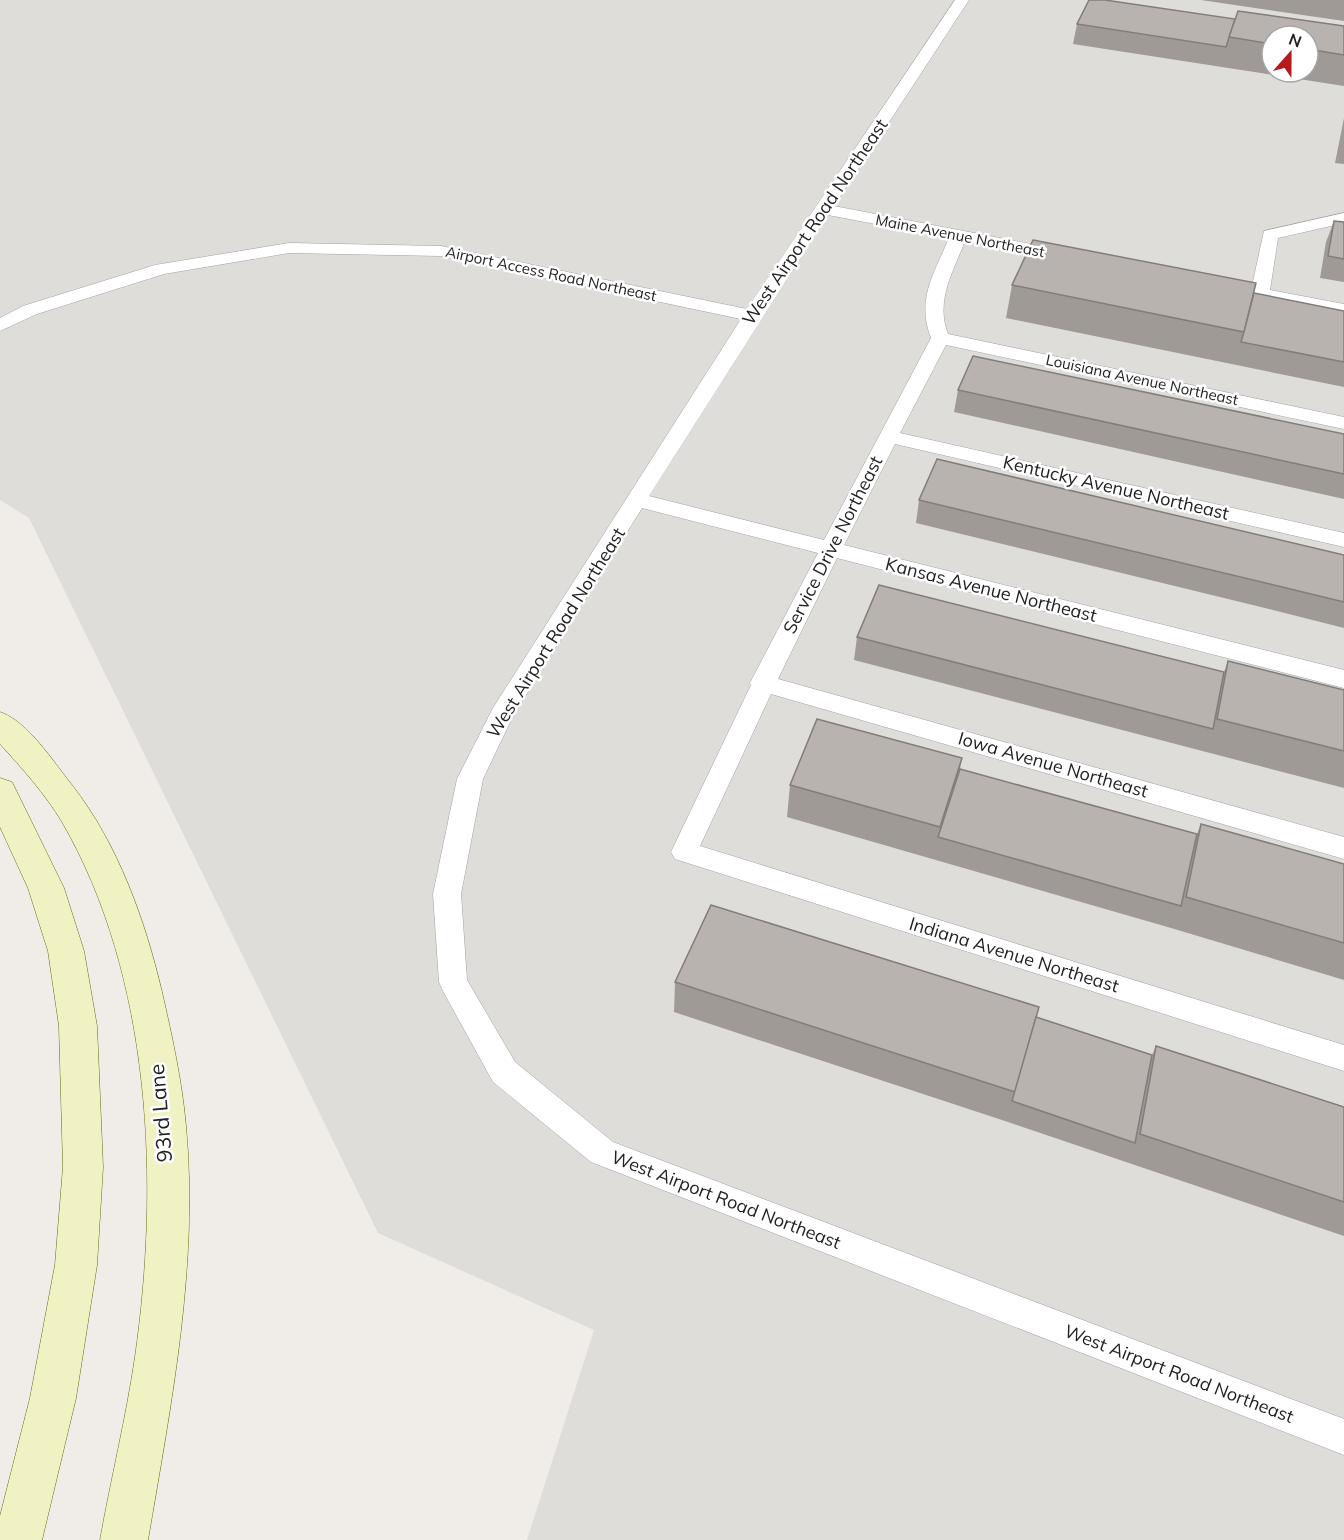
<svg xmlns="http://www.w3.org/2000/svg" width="1344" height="1540" viewBox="0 0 1344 1540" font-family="Mulish,sans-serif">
<rect width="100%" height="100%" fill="#f0ede9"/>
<path fill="#dfddda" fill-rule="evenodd" d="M0,0h1344v1540h-817l67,-210 -216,-97 -349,-715 -29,-18zM1272,36h36v36h-36z"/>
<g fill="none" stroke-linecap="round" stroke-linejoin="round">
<g stroke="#a2a2a2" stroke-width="1">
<g id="lane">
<path d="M955,0h14l-135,206 228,44 9,5 -9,5 -97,-19c-12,31 -30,60 -17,93l396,83v12l-398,-84 -46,88 444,100v14l-449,-103 -51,101 500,125v18l-507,-130 -59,121 566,158v22l-573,-165 -71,152 644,199v26l-669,-212 -4,-7 80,-167 -1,-2 68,-130 -176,-45 -129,208 -30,63 -22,115 6,86 48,82 98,80 731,277v36l-753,-293 -98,-80 -50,-91 -4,-9 -6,-88 24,-115 36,-71 248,-389 -300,-63 -152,-3 -125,21 -127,40 -37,17v-13l23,-12 132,-41 134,-22 152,3 306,63zM828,215l121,23c-15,36 -33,61 -18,100l-107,202 -175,-44z"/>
<polygon points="1344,213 1344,223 1278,238 1270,290 1344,304 1344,316 1222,291 1213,286 1222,281 1252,286 1264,231"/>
</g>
</g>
<g stroke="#636c14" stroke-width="1">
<g id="secondary">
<path d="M0,712c28,9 54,51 72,73 46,59 73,135 90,207 10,44 20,89 24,134 13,139 -15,278 -38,414h-48c11,-61 26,-122 35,-183 25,-173 17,-380 -73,-535 -16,-27 -40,-54 -62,-78z"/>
<polygon points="0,778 12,782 64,888 84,951 97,1026 103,1167 97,1265 76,1398 42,1540 0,1540 0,1516 30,1398 55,1265 63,1167 59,1026 48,951 28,888 0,827"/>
</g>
</g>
<use href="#lane" fill="#fff" fill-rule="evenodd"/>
<use href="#secondary" fill="#f0f2c4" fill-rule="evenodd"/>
</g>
<g fill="#9f9a96" fill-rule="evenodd">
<polygon points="1201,0 1344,0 1344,21"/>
<path d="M1235,19l109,7v60l-271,-42 4,-20zM1272,36h36v36h-36z"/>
<polygon points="1344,118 1344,164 1335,163"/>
<polygon points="1334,221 1344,222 1344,282 1320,278 1326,242"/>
<polygon points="1012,285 1254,293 1344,311 1344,387 1006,318"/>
<polygon points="958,390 1344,434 1344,499 954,412"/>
<polygon points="919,500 1344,555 1344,628 1269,609 916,523"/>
<polygon points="857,637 1224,672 1228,661 1344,690 1344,788 854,660"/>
<polygon points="962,758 960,769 1197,834 1201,824 1344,864 1344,980 1171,928 787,817 790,785"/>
<polygon points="675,982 1036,1017 1152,1055 1156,1046 1344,1107 1344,1236 1005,1121 674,1012"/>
</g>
<g fill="#b9b3af" stroke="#827d7a" stroke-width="1.5">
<polygon points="1089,0 1105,0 1235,19 1226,47 1077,24"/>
<polygon points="1238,11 1344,26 1344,55 1308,49 1308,36 1272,36 1272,44 1229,37"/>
<polygon points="1334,221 1344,222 1344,259 1328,256"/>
<polygon points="1033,240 1256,283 1244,332 1012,285"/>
<polygon points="1254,293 1344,311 1344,362 1241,342 1244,332"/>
<polygon points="973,356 1344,434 1344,474 958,390"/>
<polygon points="937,459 1344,555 1344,602 1278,586 919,500"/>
<polygon points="879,585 1224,672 1213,729 857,637"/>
<polygon points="1228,661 1344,690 1344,751 1217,719"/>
<polygon points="817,719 962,758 940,827 790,785"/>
<polygon points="960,769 1197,834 1181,906 938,837"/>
<polygon points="1201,824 1344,864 1344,943 1186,897"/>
<polygon points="711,905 1039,1007 1015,1092 675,982"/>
<polygon points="1036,1017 1152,1055 1135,1143 1012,1101"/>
<polygon points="1156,1046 1344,1107 1344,1202 1140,1134"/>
</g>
<g text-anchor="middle" stroke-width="5" stroke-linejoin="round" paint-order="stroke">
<g font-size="15" fill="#212121" stroke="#fff">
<text transform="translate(960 236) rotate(11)" y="5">Maine Avenue Northeast</text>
<text transform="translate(551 274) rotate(12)" y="5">Airport Access Road Northeast</text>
<text transform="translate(1142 380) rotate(12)" y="5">Louisiana Avenue Northeast</text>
</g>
<g font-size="18" fill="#212121" stroke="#fff">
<text transform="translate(815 222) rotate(-56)" y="6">West Airport Road Northeast</text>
<text transform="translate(1116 488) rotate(13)" y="6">Kentucky Avenue Northeast</text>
<text transform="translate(833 545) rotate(-63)" y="6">Service Drive Northeast</text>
<text transform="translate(991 590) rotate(14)" y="6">Kansas Avenue Northeast</text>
<text transform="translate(556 633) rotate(-58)" y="6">West Airport Road Northeast</text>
<text transform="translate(1053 765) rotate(16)" y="6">Iowa Avenue Northeast</text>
<text transform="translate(1014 955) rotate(17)" y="6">Indiana Avenue Northeast</text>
<text transform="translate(726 1200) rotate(21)" y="6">West Airport Road Northeast</text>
<text transform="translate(1179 1374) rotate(21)" y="6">West Airport Road Northeast</text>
</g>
<g font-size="21" fill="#212121" stroke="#fff">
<text transform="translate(161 1113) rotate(-95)" y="7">93rd Lane</text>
</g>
</g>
<g transform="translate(1290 54) rotate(21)"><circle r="28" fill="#ffffff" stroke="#a6a6a6" stroke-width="1.5"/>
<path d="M0-4.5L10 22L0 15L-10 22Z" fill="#b71a1c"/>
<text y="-9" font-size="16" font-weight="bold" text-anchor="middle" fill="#212121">N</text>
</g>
</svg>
